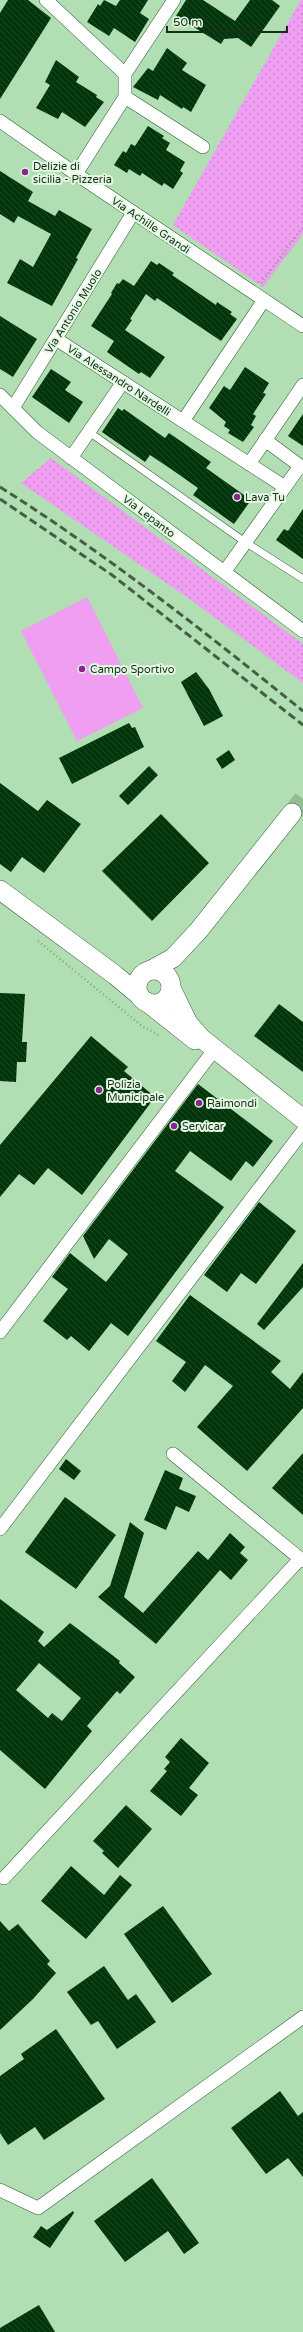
<svg xmlns="http://www.w3.org/2000/svg" width="303" height="2332" viewBox="0 0 303 2332" font-family="'Varela Round',sans-serif">
<defs>
<pattern id="grass-dots" width="8" height="8" patternUnits="userSpaceOnUse"><rect width="8" height="8" fill="#ef9ef2"/><path d="M2 2h.1M6 6h.1" fill="none" stroke="#cc88cf" stroke-width="1.8" stroke-linecap="round"/></pattern>
<pattern id="building-back-hatch" width="6" height="6" patternUnits="userSpaceOnUse"><rect width="6" height="6" fill="#00360a"/><path d="M-1 5l2 2M0 0l6 6M5-1l2 2" fill="none" stroke="#1c4b25"/></pattern>
</defs>
<rect width="100%" height="100%" fill="#b1dfb3"/>
<g fill="url(#grass-dots)">
<polygon points="301,0 303,0 303,234 263,287 173,225"/>
<polygon points="51,458 303,644 303,683 191,600 21,483"/>
</g>
<polygon fill="#ef9ef2" points="87,597 143,708 77,741 21,631"/>
<g fill="url(#building-back-hatch)" fill-rule="evenodd">
<polygon points="8,0 28,0 51,18 0,99 0,13"/>
<polygon points="104,0 116,6 120,0 148,0 140,13 149,19 135,42 114,28 109,36 87,22 98,4 100,6"/>
<polygon points="186,0 203,0 235,21 250,0 272,0 280,6 251,47 238,38 224,39 221,44 176,16"/>
<polygon points="167,48 187,63 182,70 206,85 191,112 183,107 182,109 160,95 158,100 133,87 148,68 153,71"/>
<polygon points="56,60 79,77 76,82 97,95 96,97 104,102 85,127 62,112 58,119 36,108 50,85 45,82"/>
<polygon points="148,126 164,136 162,138 170,143 166,150 185,162 180,171 183,173 173,189 164,183 162,186 142,173 140,176 129,169 127,173 114,165 123,151 126,153 131,144 135,146"/>
<polygon points="0,171 33,192 28,201 55,216 59,210 92,229 76,258 78,259 52,306 7,283 20,259 33,267 51,234 18,216 14,223 0,214"/>
<polygon points="151,261 157,265 159,263 174,273 172,275 216,305 217,302 232,312 230,314 237,319 221,341 157,298 155,301 146,294 130,319 132,320 125,330 165,357 150,378 141,372 139,374 107,352 114,341 91,326 112,294 111,293 117,283 119,284 123,279 134,286"/>
<polygon points="0,316 37,339 13,377 0,369"/>
<polygon points="245,367 269,383 263,393 266,394 253,414 256,416 251,425 254,427 243,442 228,433 230,430 224,426 226,422 209,408 224,386 230,390"/>
<polygon points="51,369 71,382 65,390 83,402 69,423 32,397"/>
<polygon points="118,408 122,411 124,409 165,438 169,433 211,462 206,468 251,500 234,524 193,495 198,488 171,469 150,455 145,462 102,432"/>
<polygon points="303,414 303,446 288,436"/>
<polygon points="303,509 303,559 276,540 284,529 288,531"/>
<polygon points="196,672 209,689 223,716 204,726 181,682"/>
<polygon points="129,723 132,728 135,727 144,747 72,784 59,758"/>
<polygon points="229,750 235,760 222,769 216,759"/>
<polygon points="149,766 158,775 128,805 119,796"/>
<polygon points="0,783 38,811 47,800 81,824 44,873 22,857 11,872 0,864"/>
<polygon points="161,814 209,863 152,921 102,871"/>
<polygon points="0,993 25,994 22,1042 27,1042 26,1062 17,1062 16,1082 0,1081"/>
<polygon points="279,1004 303,1022 303,1072 254,1036"/>
<polygon points="91,1036 128,1067 124,1071 155,1097 82,1195 48,1168 34,1185 19,1174 0,1197 0,1145"/>
<polygon points="198,1084 273,1141 253,1167 246,1161 231,1181 190,1151 175,1171 224,1207 128,1336 111,1323 89,1351 71,1336 67,1340 43,1321 68,1289 52,1277 70,1253 106,1282 128,1254 109,1239 94,1259 83,1236"/>
<polygon points="259,1202 296,1231 256,1284 241,1273 227,1292 204,1275"/>
<polygon points="303,1263 303,1287 264,1330 257,1324"/>
<polygon points="190,1295 281,1361 271,1372 290,1389 303,1372 303,1408 247,1471 197,1427 233,1386 205,1365 185,1392 172,1381 186,1362 156,1341"/>
<polygon points="303,1453 303,1515 272,1488"/>
<polygon points="66,1459 81,1471 74,1480 59,1469"/>
<polygon points="165,1470 183,1478 179,1489 196,1496 189,1512 176,1506 166,1530 144,1520"/>
<polygon points="65,1497 116,1535 76,1589 25,1552"/>
<polygon points="130,1522 144,1533 124,1597 143,1613 198,1551 208,1560 230,1533 245,1547 240,1553 248,1560 231,1580 220,1570 156,1644 98,1597 110,1586"/>
<path d="M0,1599l44,33 -6,9 6,6 26,-24 50,38 -1,2 16,14 -15,17 -3,-3 -30,35 5,5 -47,58 -45,-39zM39,1663l42,35 -19,23 -10,-8 -4,5 -32,-28z"/>
<polygon points="181,1738 209,1763 189,1788 198,1795 181,1816 150,1791 167,1771 164,1769 170,1762 165,1757"/>
<polygon points="126,1805 152,1829 118,1868 102,1853 104,1851 93,1841"/>
<polygon points="71,1866 104,1895 120,1875 132,1885 86,1939 41,1901"/>
<polygon points="163,1906 212,1974 172,2003 124,1934"/>
<polygon points="0,1921 9,1931 18,1924 50,1961 47,1964 56,1973 33,1999 0,2030"/>
<polygon points="104,1966 128,2000 136,1994 156,2022 117,2049 98,2021 91,2025 67,1992"/>
<polygon points="56,2029 105,2099 44,2140 35,2127 8,2145 0,2133 0,2076 24,2059 21,2054"/>
<polygon points="280,2091 298,2116 303,2112 303,2177 288,2158 266,2174 231,2128"/>
<polygon points="152,2178 199,2243 184,2254 168,2231 125,2262 94,2221"/>
<polygon points="73,2211 74,2213 50,2248 33,2237 41,2226 47,2230"/>
<polygon points="39,2305 55,2332 0,2332 0,2328"/>
</g>
<g fill="none" stroke-linecap="round" stroke-linejoin="round">
<polyline stroke="#93bb95" stroke-width="19" stroke-dasharray="19 10" stroke-linecap="butt" points="292,813 303,799"/>
<g stroke="#2f5833" stroke-width="8">
<polyline id="lane" points="89,432 245,542 303,579"/>
</g>
<g stroke="#2f5833" stroke-width="14">
<g id="street">
<polyline points="46,0 125,74"/>
<polyline points="125,97 203,147"/>
<polyline points="0,121 76,174 303,326"/>
<polyline points="76,174 125,97 125,74 174,0"/>
<polyline points="56,339 285,487"/>
<polyline points="0,395 37,432 303,631"/>
<polyline points="13,408 133,213"/>
<polyline points="183,421 264,300"/>
<polyline points="265,440 303,468"/>
<polyline points="71,458 123,382"/>
<polyline points="249,464 303,385"/>
<polyline points="225,571 300,466"/>
<polyline points="0,1332 214,1050"/>
<polyline points="173,1454 303,1561"/>
<polyline points="0,1529 303,1131"/>
<polyline points="4,1878 300,1559"/>
<polyline points="0,2190 38,2208 303,2017"/>
</g>
</g>
<g stroke="#2f5833" stroke-width="20">
<g id="secondary">
<polyline points="0,890 115,975 139,995"/>
<polyline points="151,970 173,958 199,930 292,813"/>
<circle cx="154" cy="987" r="17"/>
<polyline points="171,988 188,1023 201,1038 303,1119"/>
<polyline points="147,1002 195,1040"/>
</g>
</g>
<g stroke="#81a683" stroke-width="2.5" stroke-dasharray="1 3" stroke-linecap="butt">
<polyline points="261,283 303,227"/>
<polyline points="38,941 142,1026 160,1036"/>
</g>
<use href="#lane" stroke="#fff" stroke-width="7"/>
<use href="#street" stroke="#fff" stroke-width="13"/>
<use href="#secondary" stroke="#fff" stroke-width="19"/>
<g stroke="#445d45" stroke-width="3" stroke-dasharray="8 4" stroke-linecap="butt">
<path d="M0,487c106,67 205,145 303,224"/>
<polyline points="0,499 112,575 303,725"/>
</g>
</g>
<g fill="#89268e" stroke="#e2f9e2" stroke-width="1.5">
<circle cx="25" cy="172" r="4"/>
<circle cx="237" cy="497" r="4"/>
<circle cx="82" cy="669" r="4"/>
<circle cx="99" cy="1090" r="4"/>
<circle cx="199" cy="1103" r="4"/>
<circle cx="174" cy="1126" r="4"/>
</g>
<g text-anchor="middle" stroke-width="4" stroke-linejoin="round" paint-order="stroke">
<g font-size="11" fill="#1a2b1b" stroke="#e2f9e2" text-anchor="start">
<text x="33" y="170">Delizie di<tspan x="33" dy="13">sicilia - Pizzeria</tspan></text>
<text x="245" y="501">Lava Tu</text>
<text x="90" y="673">Campo Sportivo</text>
<text x="107" y="1088">Polizia<tspan x="107" dy="13">Municipale</tspan></text>
<text x="207" y="1107">Raimondi</text>
<text x="182" y="1130">Servicar</text>
</g>
<g font-size="11" fill="#1a2b1b" stroke="#e2f9e2">
<text transform="translate(151 225) rotate(34)" y="4">Via Achille Grandi</text>
<text transform="translate(73 311) rotate(-58)" y="4">Via Antonio Muolo</text>
<text transform="translate(119 380) rotate(33)" y="4">Via Alessandro Nardelli</text>
<text transform="translate(149 516) rotate(37)" y="4">Via Lepanto</text>
</g>
</g>
<path d="M167 26v6h120v-6" fill="none" stroke="#1a2b1b" stroke-width="2"/>
<text x="173" y="26" font-size="12" fill="#1a2b1b" stroke="#e2f9e2" stroke-width="3" paint-order="stroke">50 m</text>
</svg>
